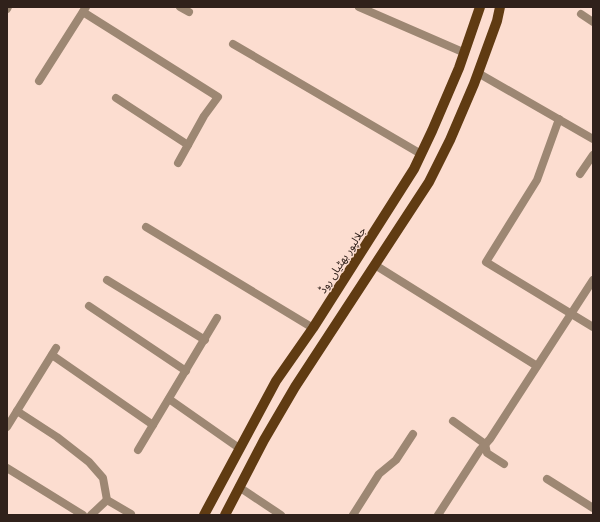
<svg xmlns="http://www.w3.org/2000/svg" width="600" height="522" viewBox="0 0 600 522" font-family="Roboto,'Noto Sans Arabic',sans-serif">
<rect width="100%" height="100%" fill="#fcddd0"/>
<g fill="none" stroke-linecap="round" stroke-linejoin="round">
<g stroke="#9d8773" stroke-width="8">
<polyline points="180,7 189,12"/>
<polyline points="359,7 465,53"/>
<polyline points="7,9 8,7"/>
<polyline points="83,12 218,97 204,116 178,163"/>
<polyline points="581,14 593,22"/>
<polyline points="233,44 421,154"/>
<polyline points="478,73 593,139"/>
<polyline points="39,81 86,7"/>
<polyline points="116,98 188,145"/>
<polyline points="559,119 537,180 486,262 593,327"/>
<polyline points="580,174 593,155"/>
<polyline points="146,227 313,328"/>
<polyline points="375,265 537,366"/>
<polyline points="107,280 205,340"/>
<polyline points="89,306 186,371"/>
<polyline points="52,355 153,425"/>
<polyline points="169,399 239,448"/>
<polyline points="17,411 57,437 89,462 103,478 107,500 131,514 130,515"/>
<polyline points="453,421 485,444 487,453 504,464"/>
<polyline points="7,427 56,348"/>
<polyline points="138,450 217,318"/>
<polyline points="7,468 83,515"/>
<polyline points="547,479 593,508"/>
<polyline points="239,487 281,515"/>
<polyline points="91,515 107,500"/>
<polyline points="353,515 379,474 396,460 413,434"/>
<polyline points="438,515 480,450 490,439 593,280"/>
</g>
<g stroke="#603b12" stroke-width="10">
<polyline points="204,515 276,381 313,328 414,169 432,131 459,68 480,7"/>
<polyline points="225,515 264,440 295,387 429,182 450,140 474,84 497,21 500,7"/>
</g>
</g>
<g text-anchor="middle" stroke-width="3" stroke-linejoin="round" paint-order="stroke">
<g font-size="11" fill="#30211b" stroke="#fcddd0">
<text transform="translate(342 260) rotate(-57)" y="4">جلالپور بھٹیاں روڈ</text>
</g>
</g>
<rect width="600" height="522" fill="none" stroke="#30211b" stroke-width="16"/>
</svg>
